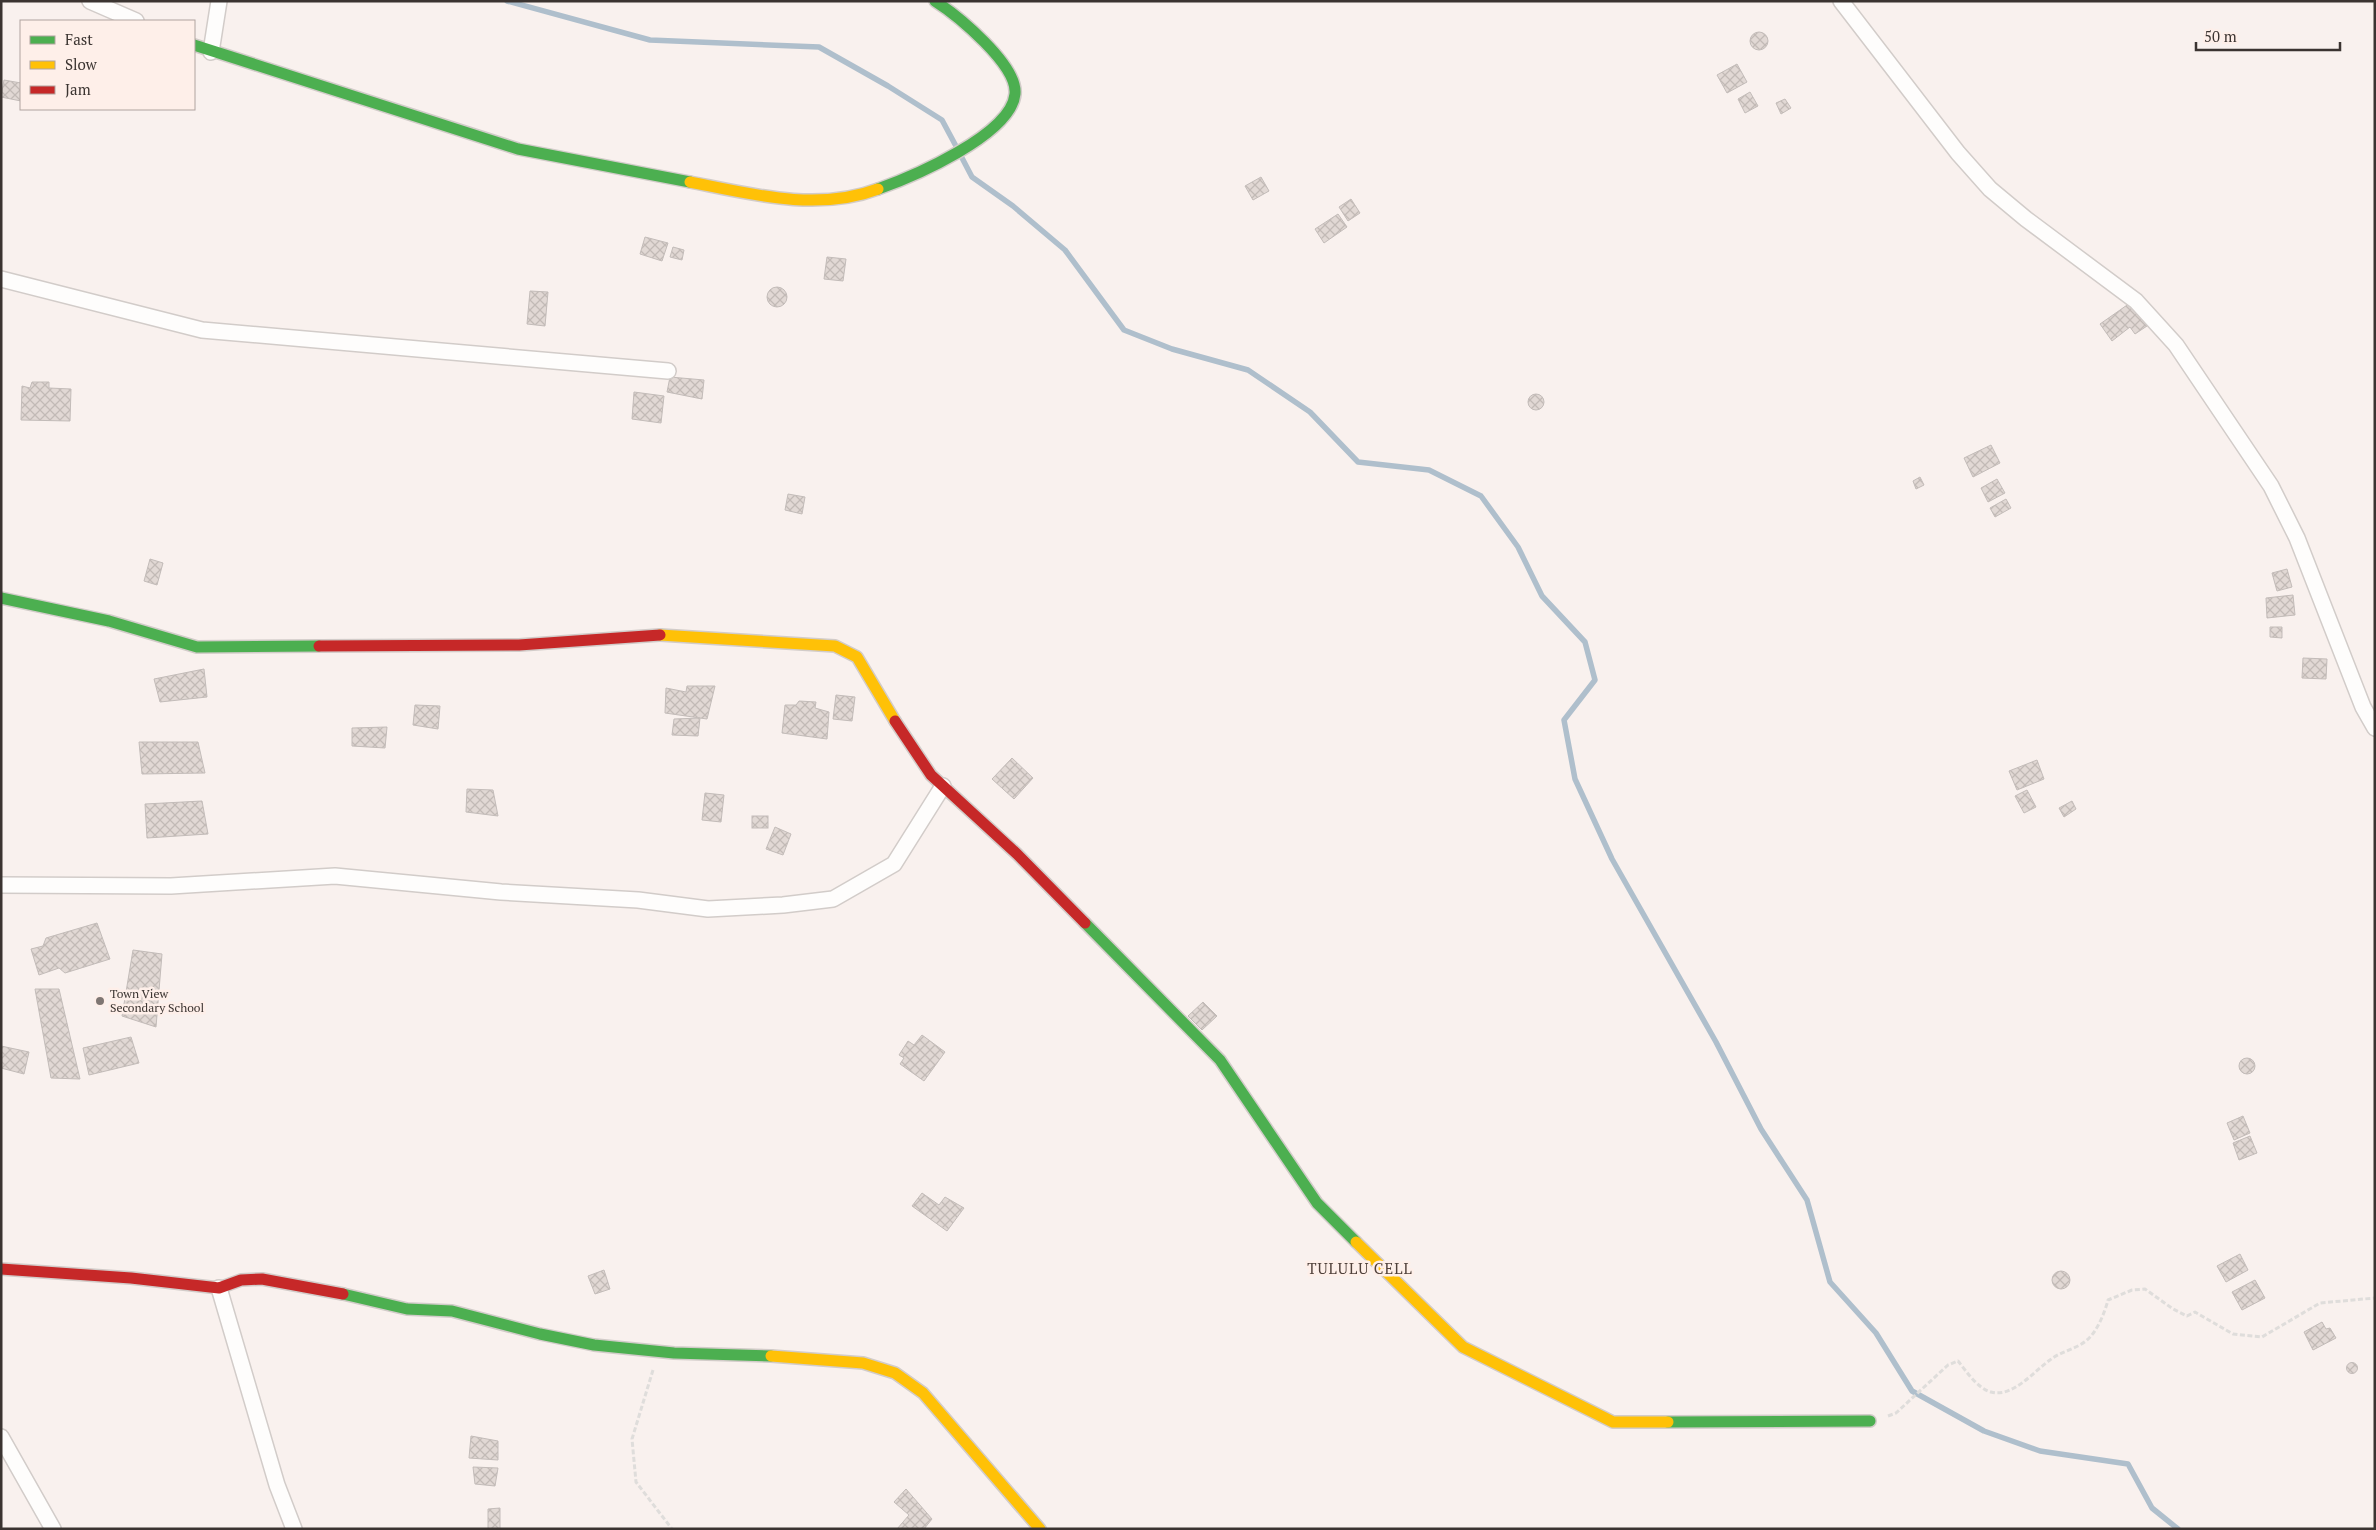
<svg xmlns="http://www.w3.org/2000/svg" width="2376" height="1530" viewBox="0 0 2376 1530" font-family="'PT Serif',serif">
<defs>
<pattern id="building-cross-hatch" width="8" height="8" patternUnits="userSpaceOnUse" patternTransform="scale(1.25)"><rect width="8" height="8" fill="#e1d8d4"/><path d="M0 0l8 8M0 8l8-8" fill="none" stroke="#c2bab6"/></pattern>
</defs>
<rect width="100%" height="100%" fill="#f9f1ee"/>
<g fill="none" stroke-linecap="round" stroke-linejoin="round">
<g stroke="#afbfcc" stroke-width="5.5">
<polyline points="507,1 650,40 819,47 888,86 942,120 957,148"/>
<polyline points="961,156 972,177 1013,206 1065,250 1124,330 1172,349 1248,370 1310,412 1358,462 1429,470 1481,496 1518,547 1542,596 1585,642 1595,680 1564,720 1575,779 1612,859 1716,1042 1761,1129 1807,1200 1830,1282 1876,1333 1912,1391 1984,1431 2040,1451 2128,1464 2152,1508 2178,1529"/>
</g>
</g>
<g fill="url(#building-cross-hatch)" stroke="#c3bcb9">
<circle cx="1759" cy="41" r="9"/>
<polygon points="1737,64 1747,82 1727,93 1717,75"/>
<polygon points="4,80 21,83 21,101 1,97"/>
<polygon points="1750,92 1758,106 1745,113 1738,99"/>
<polygon points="1785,99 1791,108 1781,114 1776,103"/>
<polygon points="1261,177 1269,191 1253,200 1245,186"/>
<polygon points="1351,199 1360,213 1348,221 1339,207"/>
<polygon points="1338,214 1347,227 1324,243 1315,229"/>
<polygon points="645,237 668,243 662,261 640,254"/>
<polygon points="673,247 684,250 682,260 670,257"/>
<polygon points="827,257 846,259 843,281 824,279"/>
<circle cx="777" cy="297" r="10"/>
<polygon points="530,291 548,292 545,326 527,324"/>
<polygon points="2130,303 2147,326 2135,334 2130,327 2112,341 2100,324"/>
<polygon points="670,377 704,380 702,399 667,392"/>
<polygon points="32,382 49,382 49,388 71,389 70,421 21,420 22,386 30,388"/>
<polygon points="634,392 664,396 661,423 632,419"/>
<circle cx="1536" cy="402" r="8"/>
<polygon points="1991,445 2000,463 1973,477 1964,458"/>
<polygon points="1920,477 1924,485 1916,489 1913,481"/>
<polygon points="1997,479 2005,493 1988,502 1981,488"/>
<polygon points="788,494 805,497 802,514 785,510"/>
<polygon points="2006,499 2011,508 1995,517 1990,508"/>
<polygon points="150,559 163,563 157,585 144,581"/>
<polygon points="2287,569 2292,587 2277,591 2272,573"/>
<polygon points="2293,595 2295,615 2267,618 2266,598"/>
<polygon points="2270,627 2282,627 2282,638 2270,637"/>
<polygon points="2303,658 2327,659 2326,679 2302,678"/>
<polygon points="204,669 207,697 160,702 154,679"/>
<polygon points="687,686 715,686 707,719 665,713 666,688 686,692"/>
<polygon points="836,695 855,697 852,721 833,719"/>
<polygon points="799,701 816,702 815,708 829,712 827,739 782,733 785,705 796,705"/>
<polygon points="415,705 440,706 438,729 413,725"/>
<polygon points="700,718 698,736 672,735 674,719"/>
<polygon points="387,727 385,748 352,746 352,728"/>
<polygon points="139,742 198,742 205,773 142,774"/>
<polygon points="1012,758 1033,778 1014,799 992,779"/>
<polygon points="2037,760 2044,779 2017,790 2009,771"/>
<polygon points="467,789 493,790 498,816 466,812"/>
<polygon points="2027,790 2036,807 2024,813 2015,796"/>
<polygon points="705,793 724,795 721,822 702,820"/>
<polygon points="202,801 208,834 147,838 145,804"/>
<polygon points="2072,801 2076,809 2064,817 2059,808"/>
<rect x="752" y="816" width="16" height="12"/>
<polygon points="775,827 791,834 783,855 766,849"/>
<polygon points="97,923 110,959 65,973 59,968 39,975 31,949 43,946 46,938"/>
<polygon points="133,950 162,954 156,1027 122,1016"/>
<polygon points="35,989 59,989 80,1079 51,1078"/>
<polygon points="1203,1002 1217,1016 1202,1030 1188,1016"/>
<polygon points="922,1035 945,1052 924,1081 900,1064 904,1058 899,1055 908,1041 914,1045"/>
<polygon points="131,1037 139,1063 89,1075 83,1048"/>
<polygon points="1,1046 29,1052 24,1074 1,1068"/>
<circle cx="2247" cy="1066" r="8"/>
<polygon points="2243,1116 2250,1133 2234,1140 2227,1123"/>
<polygon points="2250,1136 2257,1153 2239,1160 2233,1143"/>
<polygon points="922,1193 939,1205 945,1197 964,1208 947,1231 912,1206"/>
<polygon points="2240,1254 2248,1270 2226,1282 2217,1266"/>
<polygon points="604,1270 610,1289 595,1294 588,1276"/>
<circle cx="2061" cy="1280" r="9"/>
<polygon points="2255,1280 2265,1298 2242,1310 2232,1292"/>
<polygon points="2322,1322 2326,1329 2330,1328 2336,1338 2313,1350 2304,1332"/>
<circle cx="2352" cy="1368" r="5.5"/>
<polygon points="471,1436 498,1441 498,1460 469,1458"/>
<polygon points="473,1467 498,1468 495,1486 475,1484"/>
<polygon points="906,1489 932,1519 924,1529 897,1529 909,1515 894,1502"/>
<polygon points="500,1508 500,1529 488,1529 488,1509"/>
</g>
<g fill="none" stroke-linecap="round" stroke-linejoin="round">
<g stroke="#d2ccc9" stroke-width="18">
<g id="street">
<polyline points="90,1 136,21"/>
<polyline points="1841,1 1958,153 1990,189 2026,219 2136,301 2176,345 2271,486 2297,538 2363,707 2375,728"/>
<polyline points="211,52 219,1"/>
<polyline points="1,279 202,330 668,371"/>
<polyline points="1,885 171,886 335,876 501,892 638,900 708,909 783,905 833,899 894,864 943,786"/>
<polyline points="219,1288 277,1485 294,1529"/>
<polyline points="1,1437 53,1529"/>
</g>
</g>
<g stroke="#d2ccc9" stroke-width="14">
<g id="fast">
<polyline points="194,45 518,149 690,182"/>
<path d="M878,189c34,-12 133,-54 137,-95 3,-29 -58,-79 -80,-93"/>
<polyline points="1,598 109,621 197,647 319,646"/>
<polyline points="1085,923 1220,1060 1317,1203 1356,1242"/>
<polyline points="343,1294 407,1309 452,1311 540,1334 594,1345 674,1353 771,1356"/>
<polyline points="1668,1422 1870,1421"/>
</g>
</g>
<g stroke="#d2ccc9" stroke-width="14">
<g id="slow">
<path d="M690,182c60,12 128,30 188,7"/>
<polyline points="660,635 835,646 857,657 895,721"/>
<polyline points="1356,1242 1463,1347 1613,1422 1668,1422"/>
<polyline points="771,1356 863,1363 895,1373 923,1393 1040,1529"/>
</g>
</g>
<g stroke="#d2ccc9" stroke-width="14">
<g id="jam">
<polyline points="319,646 519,645 660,635"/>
<polyline points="895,721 931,775 1017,854 1085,923"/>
<polyline points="1,1269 131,1278 219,1288 241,1280 262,1279 343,1294"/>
</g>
</g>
<g stroke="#dfdddb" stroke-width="3" stroke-dasharray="5 2.5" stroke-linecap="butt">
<polyline points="653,1370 632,1439 636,1482 672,1529"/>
<path d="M1888,1416l8,-3 52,-48 10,-4c8,10 20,28 33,31 22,6 43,-21 59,-32 11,-9 27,-11 37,-20 10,-8 18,-28 21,-40l24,-10 13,-1 28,20 14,7 8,-4 38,22 29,3 58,-34 55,-5"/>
</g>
<use href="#street" stroke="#fefdfc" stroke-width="15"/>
<use href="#fast" stroke="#4caf50" stroke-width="11"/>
<use href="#slow" stroke="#ffc107" stroke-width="11"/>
<use href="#jam" stroke="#c62828" stroke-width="11"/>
</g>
<circle fill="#7e7673" stroke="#feefe9" stroke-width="2" cx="100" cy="1001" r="5"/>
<g text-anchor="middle" stroke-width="5" stroke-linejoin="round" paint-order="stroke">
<g font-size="12" fill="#3b3431" stroke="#feefe9" text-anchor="start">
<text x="110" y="998">Town View<tspan x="110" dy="14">Secondary School</tspan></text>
</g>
<g font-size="15" letter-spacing="1" fill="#50413b" stroke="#feefe9">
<text x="1360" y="1274">TULULU CELL</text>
</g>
</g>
<rect width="2376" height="1530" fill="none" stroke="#3b3431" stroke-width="5"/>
<rect x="20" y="20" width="175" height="90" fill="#feefe9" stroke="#b0a49f"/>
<rect x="30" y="36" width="25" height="8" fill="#4caf50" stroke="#b0a49f"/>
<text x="65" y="45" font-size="15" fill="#3b3431">Fast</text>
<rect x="30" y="61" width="25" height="8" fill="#ffc107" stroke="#b0a49f"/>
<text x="65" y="70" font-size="15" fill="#3b3431">Slow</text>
<rect x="30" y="86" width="25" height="8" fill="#c62828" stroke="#b0a49f"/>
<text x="65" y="95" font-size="15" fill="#3b3431">Jam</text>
<path d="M2196 42v8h144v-8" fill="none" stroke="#3b3431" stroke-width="2.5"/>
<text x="2204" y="42" font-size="15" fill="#3b3431" stroke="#feefe9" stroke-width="4" paint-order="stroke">50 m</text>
</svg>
